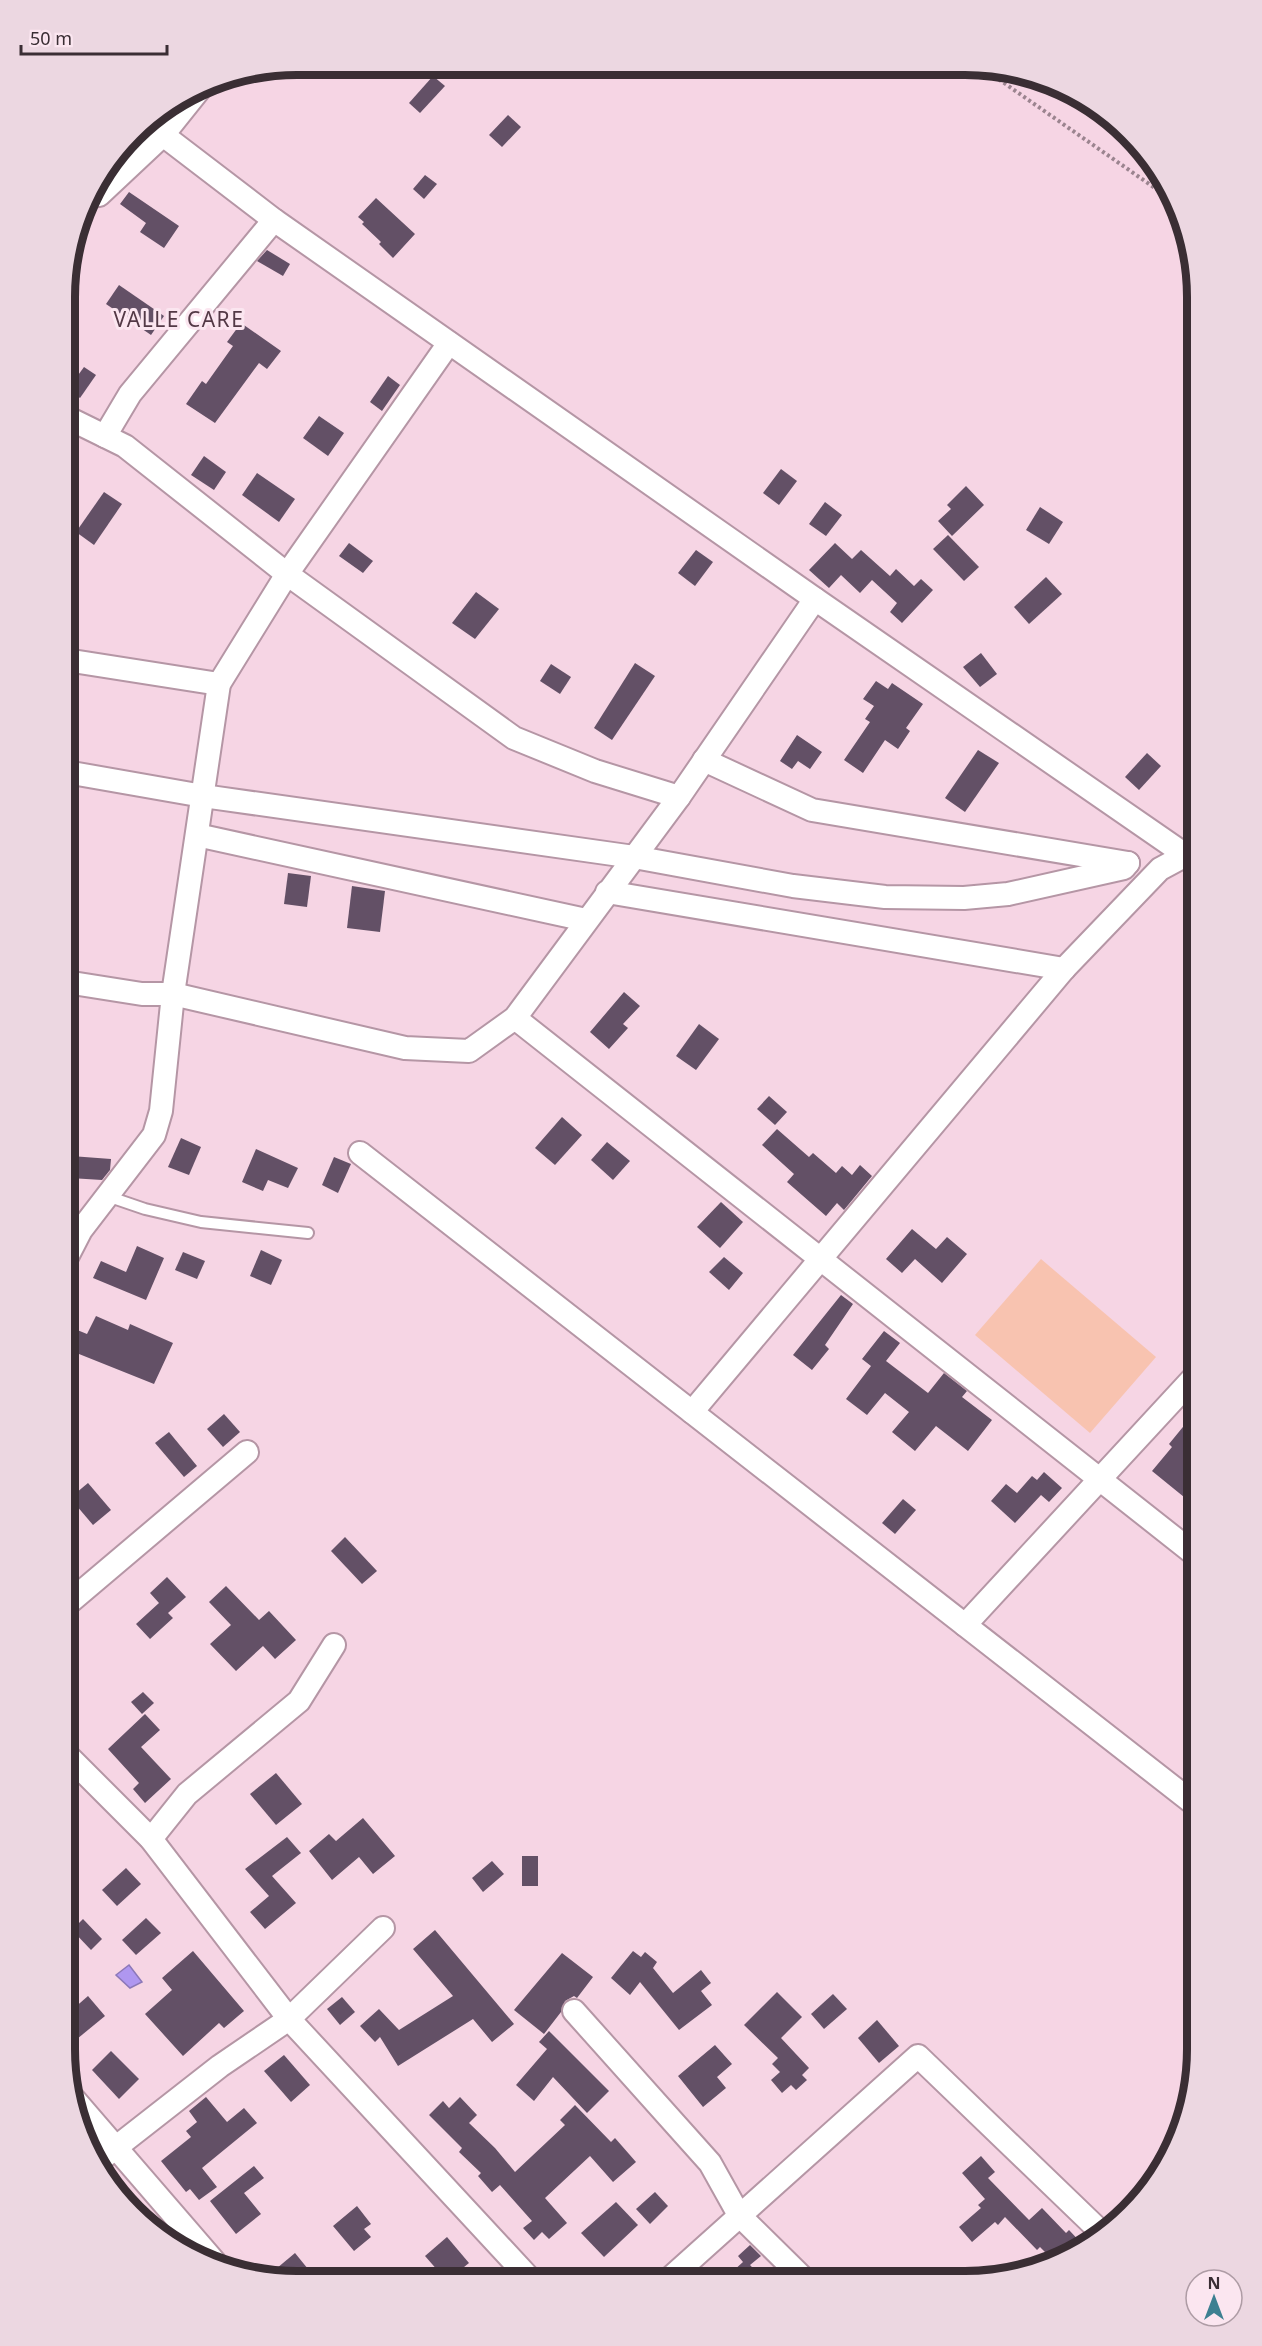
<svg xmlns="http://www.w3.org/2000/svg" width="1262" height="2346" viewBox="0 0 1262 2346" font-family="'Noto Sans',sans-serif">
<rect width="100%" height="100%" fill="#f6d5e4"/>
<polygon fill="#f8c3b0" points="1041,1259 1156,1357 1090,1433 975,1335"/>
<polygon fill="#af97f0" stroke="#8c78b8" stroke-width="1.5" points="129,1965 142,1982 130,1988 116,1975"/>
<g fill="#635066">
<polygon points="433,76 445,86 420,113 409,103"/>
<polygon points="508,115 521,127 502,147 489,135"/>
<polygon points="425,175 437,184 424,199 413,189"/>
<polygon points="129,192 179,226 164,248 140,232 146,223 120,204"/>
<polygon points="376,198 415,234 393,258 379,244 381,242 362,224 364,222 358,217"/>
<polygon points="267,250 290,264 283,276 257,261"/>
<polygon points="119,285 164,316 151,335 106,304"/>
<polygon points="241,323 281,351 267,369 259,363 215,423 186,404 202,381 206,384 233,346 227,342"/>
<polygon points="84,367 96,375 80,398 68,389"/>
<polygon points="388,376 400,385 382,411 370,402"/>
<polygon points="319,416 344,433 328,456 303,438"/>
<polygon points="204,456 226,472 214,490 191,475"/>
<polygon points="781,469 797,481 779,505 763,493"/>
<polygon points="257,473 295,499 279,522 242,495"/>
<polygon points="966,486 984,505 952,536 938,521 951,509 947,505"/>
<polygon points="104,492 122,504 94,545 76,532"/>
<polygon points="825,502 842,515 826,536 809,524"/>
<polygon points="1040,507 1063,522 1049,544 1026,530"/>
<polygon points="948,535 979,567 964,581 933,549"/>
<polygon points="349,543 373,561 363,573 339,556"/>
<polygon points="835,543 852,559 861,550 890,576 896,569 914,586 921,579 933,590 902,623 890,612 897,603 872,580 860,593 841,575 829,588 809,570"/>
<polygon points="696,550 713,562 695,586 678,573"/>
<polygon points="1046,577 1062,594 1029,624 1014,607"/>
<polygon points="476,592 499,609 475,639 452,623"/>
<polygon points="981,653 997,674 980,687 963,667"/>
<polygon points="635,663 655,676 612,740 594,728"/>
<polygon points="551,664 571,677 560,694 540,681"/>
<polygon points="876,681 888,689 892,683 923,704 906,728 910,731 898,749 885,740 863,773 844,760 870,722 865,719 874,706 863,699"/>
<polygon points="797,735 822,752 810,769 798,761 792,769 780,761"/>
<polygon points="978,750 999,763 965,812 945,798"/>
<polygon points="1147,753 1161,766 1139,790 1125,777"/>
<polygon points="288,873 311,876 307,907 284,904"/>
<polygon points="352,886 385,891 380,932 347,928"/>
<polygon points="624,992 640,1006 623,1024 628,1028 609,1049 590,1032"/>
<polygon points="699,1024 719,1039 696,1070 676,1056"/>
<polygon points="769,1096 787,1112 775,1125 757,1109"/>
<polygon points="562,1117 582,1135 555,1165 535,1148"/>
<polygon points="777,1129 809,1157 813,1153 836,1173 842,1166 852,1175 860,1165 872,1176 844,1210 837,1203 826,1216 787,1182 794,1174 762,1145"/>
<polygon points="181,1138 201,1147 189,1175 168,1167"/>
<polygon points="607,1142 630,1161 613,1180 591,1160"/>
<polygon points="256,1149 298,1168 288,1188 268,1180 263,1191 242,1182"/>
<polygon points="71,1156 111,1159 110,1170 102,1180 70,1178"/>
<polygon points="334,1157 351,1164 338,1193 322,1185"/>
<polygon points="721,1202 743,1222 720,1248 697,1227"/>
<polygon points="912,1229 936,1249 947,1237 967,1254 942,1283 915,1259 902,1273 886,1259"/>
<polygon points="137,1246 164,1258 146,1300 93,1278 101,1261 126,1272"/>
<polygon points="261,1250 282,1260 271,1285 250,1276"/>
<polygon points="183,1252 205,1261 197,1279 175,1270"/>
<polygon points="724,1257 743,1273 729,1290 709,1272"/>
<polygon points="841,1295 853,1304 825,1345 829,1349 812,1370 793,1355"/>
<polygon points="96,1316 128,1330 130,1324 173,1343 154,1384 79,1354 65,1383 65,1325 87,1334"/>
<polygon points="884,1331 900,1343 886,1361 928,1393 944,1373 967,1391 962,1397 992,1420 968,1451 936,1426 915,1451 892,1432 909,1412 885,1393 867,1415 846,1399 871,1366 862,1359"/>
<polygon points="224,1414 240,1432 223,1447 207,1429"/>
<polygon points="1187,1422 1197,1430 1197,1480 1184,1497 1152,1471 1172,1447 1169,1444"/>
<polygon points="169,1432 197,1466 184,1477 155,1443"/>
<polygon points="1044,1472 1062,1488 1049,1502 1041,1495 1015,1523 991,1501 1006,1484 1017,1493 1032,1476 1037,1480"/>
<polygon points="88,1483 111,1510 93,1525 70,1498"/>
<polygon points="903,1499 916,1510 895,1534 882,1523"/>
<polygon points="345,1537 377,1571 362,1584 331,1551"/>
<polygon points="167,1577 186,1597 168,1613 173,1618 150,1639 136,1624 159,1603 150,1593"/>
<polygon points="226,1586 259,1620 269,1611 296,1640 275,1659 263,1646 236,1671 210,1644 231,1625 209,1602"/>
<polygon points="143,1692 154,1703 142,1714 131,1702"/>
<polygon points="145,1714 160,1730 141,1747 171,1779 145,1803 133,1789 139,1783 108,1749"/>
<polygon points="276,1773 302,1804 276,1825 250,1794"/>
<polygon points="363,1818 395,1856 373,1874 359,1857 332,1880 309,1851 329,1834 336,1841"/>
<polygon points="287,1837 301,1853 272,1876 296,1903 265,1929 250,1912 269,1896 245,1869"/>
<rect x="522" y="1856" width="16" height="30"/>
<polygon points="492,1861 504,1874 483,1892 472,1878"/>
<polygon points="126,1868 141,1884 117,1906 102,1890"/>
<polygon points="146,1918 161,1933 136,1955 122,1940"/>
<polygon points="83,1919 102,1939 91,1950 72,1930"/>
<polygon points="435,1930 514,2024 492,2042 473,2019 398,2066 380,2037 375,2042 360,2026 379,2009 399,2030 453,1996 413,1949"/>
<polygon points="193,1951 244,2011 224,2028 219,2023 183,2056 145,2014 172,1990 162,1978"/>
<polygon points="633,1951 641,1957 645,1952 657,1962 653,1968 673,1993 701,1970 711,1983 701,1991 712,2005 679,2030 640,1982 630,1995 611,1978"/>
<polygon points="562,1953 593,1977 577,1998 574,1996 565,2001 561,2012 544,2034 514,2010"/>
<polygon points="777,1992 802,2017 781,2038 809,2068 802,2075 807,2080 796,2090 791,2085 782,2093 771,2080 780,2072 772,2064 778,2058 744,2025"/>
<polygon points="833,1994 847,2009 824,2029 811,2014"/>
<polygon points="88,1996 105,2016 77,2039 65,2024 65,2016"/>
<polygon points="342,1997 355,2012 340,2025 327,2009"/>
<polygon points="877,2020 899,2046 879,2063 858,2038"/>
<polygon points="549,2031 609,2091 587,2113 553,2077 534,2101 516,2085 547,2049 539,2042"/>
<polygon points="715,2045 732,2064 717,2077 726,2088 703,2107 678,2076"/>
<polygon points="111,2051 139,2079 119,2099 92,2070"/>
<polygon points="284,2055 310,2085 291,2102 264,2071"/>
<polygon points="206,2097 227,2122 244,2108 257,2123 202,2168 217,2187 199,2200 190,2189 186,2192 161,2161 191,2137 186,2131 197,2122 189,2111"/>
<polygon points="460,2097 477,2115 469,2123 495,2148 515,2172 565,2125 560,2120 575,2105 611,2142 615,2138 636,2162 613,2182 590,2156 545,2198 567,2223 549,2239 542,2232 534,2240 523,2228 532,2221 500,2185 492,2192 478,2176 481,2173 459,2152 462,2148 429,2115 443,2101 449,2108"/>
<polygon points="981,2156 995,2172 988,2178 1029,2220 1042,2208 1066,2233 1069,2230 1085,2247 1057,2260 1048,2251 1046,2253 1040,2247 1037,2250 1005,2217 998,2225 995,2222 972,2242 959,2227 981,2208 978,2205 985,2199 962,2173"/>
<polygon points="254,2166 264,2178 244,2193 261,2214 236,2234 210,2201"/>
<polygon points="655,2192 668,2206 650,2224 636,2209"/>
<polygon points="616,2202 638,2225 604,2257 581,2233"/>
<polygon points="357,2206 371,2224 364,2229 371,2237 354,2251 333,2226"/>
<polygon points="447,2237 469,2263 448,2280 446,2280 425,2256"/>
<polygon points="750,2245 761,2256 750,2265 765,2281 722,2281 743,2262 738,2256"/>
<polygon points="295,2253 317,2280 264,2279"/>
</g>
<g fill="none" stroke-linecap="round" stroke-linejoin="round">
<g stroke="#b596a5" stroke-width="14">
<polyline id="lane" points="107,1196 145,1209 201,1222 308,1233"/>
</g>
<g stroke="#b596a5" stroke-width="26">
<g id="street">
<polyline points="163,135 274,220 815,599 1197,863"/>
<polyline points="88,196 99,195 163,135 203,85"/>
<polyline points="66,417 125,446 287,574 514,738 595,771 679,797"/>
<polyline points="105,436 130,394 274,220"/>
<polyline points="66,660 219,684"/>
<polyline points="704,760 812,810 1128,863"/>
<polyline points="66,772 203,796 634,857 793,886 885,897 964,898 1008,894 1124,868 1128,863"/>
<polyline points="197,835 586,920"/>
<polyline points="607,892 1064,969"/>
<polyline points="66,982 142,994 173,994 405,1048 469,1051 515,1018 679,797 815,599"/>
<polyline points="515,1018 1197,1556"/>
<polyline points="360,1153 1197,1806"/>
<polyline points="65,1261 81,1230 154,1135 161,1111 173,994 219,684 287,574 449,343"/>
<polyline points="692,1412 1064,969 1160,869 1186,855"/>
<polyline points="65,1606 247,1452"/>
<polyline points="965,1625 1197,1374"/>
<polyline points="65,1753 151,1839 289,2019 531,2280"/>
<polyline points="151,1839 187,1794 299,1701 334,1645"/>
<polyline points="574,2011 710,2163 739,2215 806,2281"/>
<polyline points="73,2098 218,2266"/>
<polyline points="96,2163 220,2066 289,2019 383,1928"/>
<polyline points="667,2281 918,2056 1103,2234"/>
</g>
</g>
<polyline stroke="#9b848f" stroke-width="4" stroke-dasharray="3 3" stroke-linecap="butt" points="984,69 1175,202"/>
<use href="#lane" stroke="#fff" stroke-width="10"/>
<use href="#street" stroke="#fff" stroke-width="22"/>
</g>
<g text-anchor="middle" stroke-width="6" stroke-linejoin="round" paint-order="stroke">
<g font-size="21" letter-spacing="1.5" fill="#533946" stroke="#fbe6f0">
<text x="179" y="327">VALLE CARE</text>
</g>
</g>
<path d="M0 0H1262V2346H0ZM297 75H965A222 222 0 0 1 1187 297V2049A222 222 0 0 1 965 2271H297A222 222 0 0 1 75 2049V297A222 222 0 0 1 297 75Z" fill="#ecd7e1" fill-rule="evenodd"/>
<path fill="none" stroke="#3a2e34" stroke-width="8" d="M297 75H965A222 222 0 0 1 1187 297V2049A222 222 0 0 1 965 2271H297A222 222 0 0 1 75 2049V297A222 222 0 0 1 297 75Z"/>
<g transform="translate(1214 2298)"><circle r="28" fill="#fbe6f0" stroke="#ae9ca5" stroke-width="1.5"/>
<path d="M0-4.5L10 22L0 15L-10 22Z" fill="#3d8091"/>
<text y="-9" font-size="16" font-weight="bold" text-anchor="middle" fill="#3a2e34">N</text>
</g>
<path d="M21 45v9h146v-9" fill="none" stroke="#3a2e34" stroke-width="3"/>
<text x="30" y="45" font-size="18" fill="#3a2e34" stroke="#fbe6f0" stroke-width="4.5" paint-order="stroke">50 m</text>
</svg>
